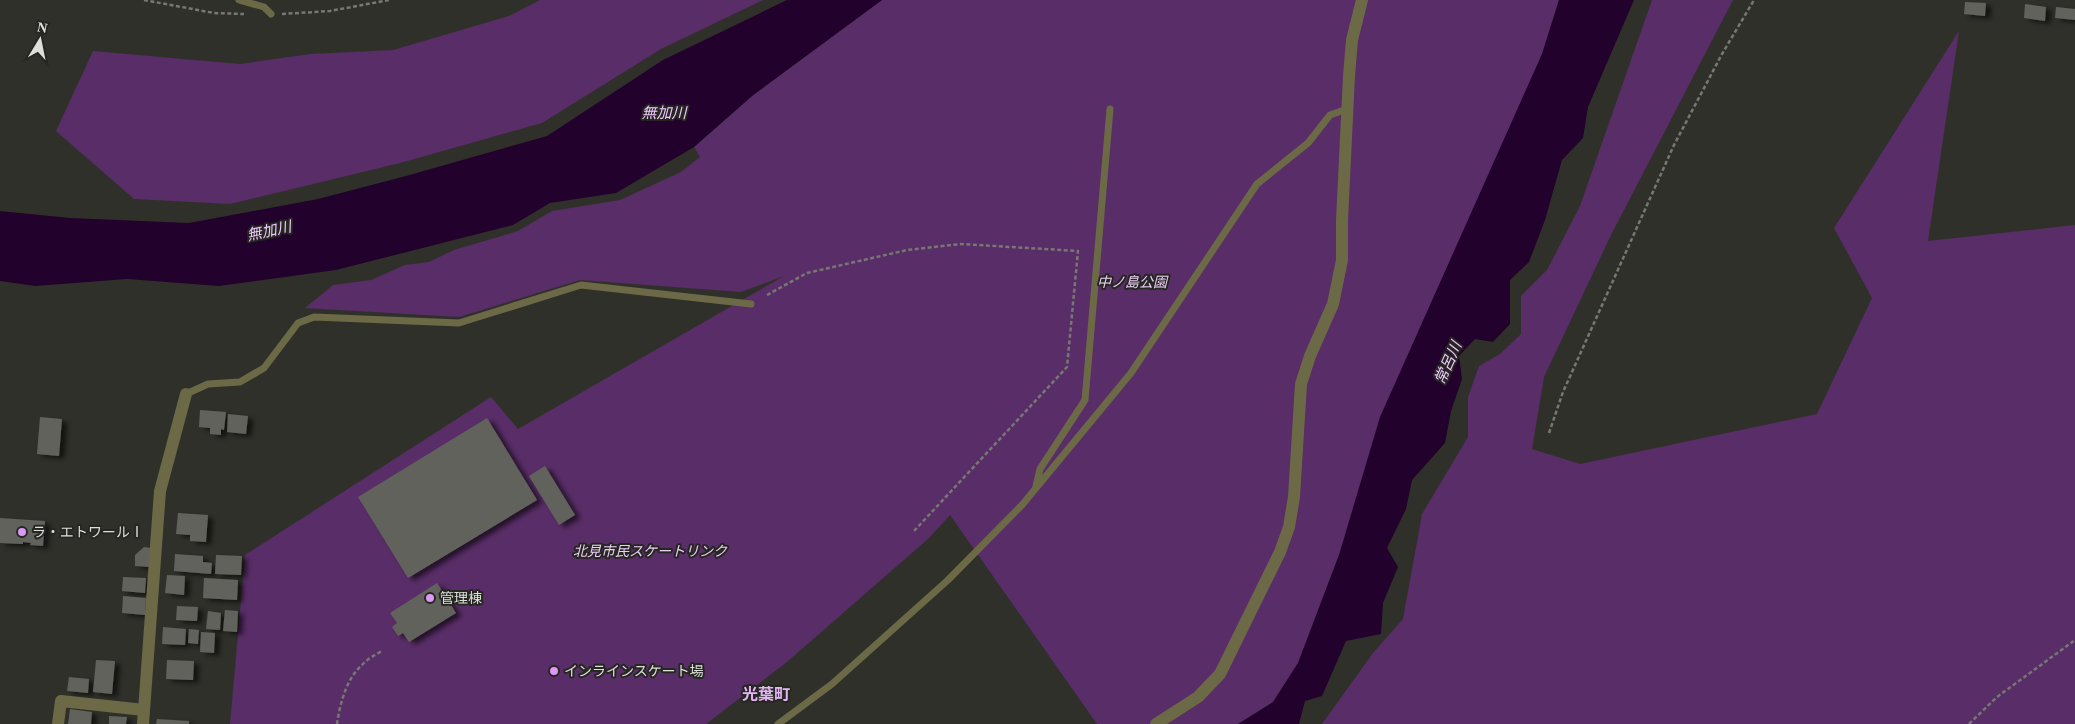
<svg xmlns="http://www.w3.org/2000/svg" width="2075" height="724" viewBox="0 0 2075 724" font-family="'Times New Roman','Noto Sans JP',serif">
<defs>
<filter id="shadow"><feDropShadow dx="5.5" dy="3" stdDeviation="2.5" flood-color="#0009"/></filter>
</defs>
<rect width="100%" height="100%" fill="#30302b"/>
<g fill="#592d67">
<polygon points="540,0 763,0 661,49 542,123 400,163 230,204 134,199 56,131 93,51 240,64 310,54 393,50 509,16"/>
<polygon points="882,0 1559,0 1542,54 1339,555 1298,663 1273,702 1238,724 1097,724 950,515 929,538 787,662 706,724 230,724 245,555 491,397 518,429 784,276 741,292 580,280 459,317 305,308 333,285 371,280 405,265 429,262 454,250 518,231 552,211 620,200 681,172 700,157 694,147 752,96"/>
<polygon points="1652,0 1733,0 1611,235 1544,377 1532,449 1580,464 1817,414 1872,298 1834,228 1959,31 1928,241 2075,225 2075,724 1322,724 1373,653 1403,619 1422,514 1468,437 1468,397 1479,366 1500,354 1521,334 1521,296 1547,270 1580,206"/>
</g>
<g fill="#22012d">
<polygon points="787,0 882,0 752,96 694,147 616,193 550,203 513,225 336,270 219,286 127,279 35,286 0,281 0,211 70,218 189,223 318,199 406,176 547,136 663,60"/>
<polygon points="1559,0 1634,0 1588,107 1583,138 1562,160 1545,220 1529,262 1510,280 1510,324 1493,342 1475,339 1459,356 1462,379 1451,411 1445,443 1412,480 1406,509 1387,548 1398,567 1383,603 1381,634 1346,641 1322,696 1305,701 1299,724 1238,724 1273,702 1298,663 1339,555 1380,417 1542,54"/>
</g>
<g fill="#62625d" filter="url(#shadow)">
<polygon points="1965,2 1986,3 1985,16 1964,14"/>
<polygon points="2025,4 2046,7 2045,21 2024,18"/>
<polygon points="2056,7 2075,9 2075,20 2055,18"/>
<polygon points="200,410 226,412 224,430 221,429 221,435 210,434 210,428 199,427"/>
<polygon points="228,414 248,416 246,434 227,432"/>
<polygon points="40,417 62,419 59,456 37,454"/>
<polygon points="487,418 537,500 408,578 358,497"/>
<polygon points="545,466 575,515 559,525 529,476"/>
<polygon points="178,513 208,515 206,542 190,541 190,535 176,534"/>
<polygon points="0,518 45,521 43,546 30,545 31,543 23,542 23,544 0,543"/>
<polygon points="144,547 151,548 149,567 135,566 135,555"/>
<polygon points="175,554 203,556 203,562 212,563 211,574 174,571"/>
<polygon points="216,555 242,556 241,575 215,574"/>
<polygon points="167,575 185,576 184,595 165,593"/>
<polygon points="123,577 146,578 145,593 122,591"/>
<polygon points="204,578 238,580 237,600 203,598"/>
<polygon points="437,583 456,613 409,642 403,633 398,636 392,627 397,623 390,613"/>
<polygon points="123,596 146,598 145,615 122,613"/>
<polygon points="177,606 198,607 197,621 176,620"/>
<polygon points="225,610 238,611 237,632 223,631"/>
<polygon points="208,611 221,613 220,630 206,629"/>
<polygon points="163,627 186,629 185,645 162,644"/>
<polygon points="189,629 199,630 198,644 188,643"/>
<polygon points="201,632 215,633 214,653 200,652"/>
<polygon points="96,660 115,661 112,694 93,692"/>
<polygon points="167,660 194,661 193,680 166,679"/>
<polygon points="69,677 89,679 88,693 67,691"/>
<polygon points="70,709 92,712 91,724 68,724"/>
<polygon points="109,716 127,717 126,724 109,724"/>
<polygon points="157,719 189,721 189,724 156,724"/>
</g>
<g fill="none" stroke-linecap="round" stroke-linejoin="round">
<g stroke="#777773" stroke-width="2.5" stroke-dasharray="4 2.5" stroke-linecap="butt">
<polyline points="144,0 214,13 244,14"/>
<polyline points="282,14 330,11 389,0"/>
<polyline points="767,295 807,273 907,250 961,244 1078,251 1067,367 914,531"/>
<polyline points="1549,433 1563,392 1674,145 1722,54 1754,0"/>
<path d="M337,724c3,-20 9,-45 25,-59 5,-6 13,-10 20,-14"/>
<polyline points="1969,724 1997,697 2075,640"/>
</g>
<g stroke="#6c6946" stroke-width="7">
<polyline points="239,0 264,7 271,14"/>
<polyline points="186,394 208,384 240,382 264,368 298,323 314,317 459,323 581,285 751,304"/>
<polyline points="1036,486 1040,469 1085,400 1110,109"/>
<polyline points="778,724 832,684 948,580 1022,505 1131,373 1257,184 1308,143 1330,115 1347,109"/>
</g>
<g stroke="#6c6946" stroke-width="12">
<polyline points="58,724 61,701 144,710"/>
<polyline points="143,724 160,491 186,394"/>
<polyline points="1156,724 1198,697 1220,674 1280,552 1289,527 1294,497 1301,384 1310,356 1333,304 1342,260 1342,220 1349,76 1352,40 1362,0"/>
</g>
</g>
<g fill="#dc99f4" stroke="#262622" stroke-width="2">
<circle cx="22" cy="532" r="5"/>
<circle cx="430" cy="598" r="5"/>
<circle cx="554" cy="671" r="5"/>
</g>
<g text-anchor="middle" stroke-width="4" stroke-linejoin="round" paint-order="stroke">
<g font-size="14" font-style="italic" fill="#eacff4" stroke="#262622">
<text x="1132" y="287">中ノ島公園</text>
<text x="650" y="556">北見市民スケートリンク</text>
</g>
<g font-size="14" fill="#dededb" stroke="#262622" text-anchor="start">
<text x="32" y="537">ラ・エトワールⅠ</text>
<text x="440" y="603">管理棟</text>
<text x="564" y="676">インラインスケート場</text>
</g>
<g font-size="15" font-style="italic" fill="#f0c8ff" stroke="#262622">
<text x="664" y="118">無加川</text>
<text transform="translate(269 231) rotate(-12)" y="5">無加川</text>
<text transform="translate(1448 363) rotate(-66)" y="5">常呂川</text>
</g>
<g font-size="16" font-weight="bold" fill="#e4b5f5" stroke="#262622">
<text x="766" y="700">光葉町</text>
</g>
</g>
<g transform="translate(40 40) rotate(10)" stroke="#262622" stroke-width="4" paint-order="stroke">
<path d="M0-4L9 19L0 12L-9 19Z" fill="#dededb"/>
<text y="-8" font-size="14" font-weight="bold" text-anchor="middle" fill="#dededb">N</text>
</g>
</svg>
